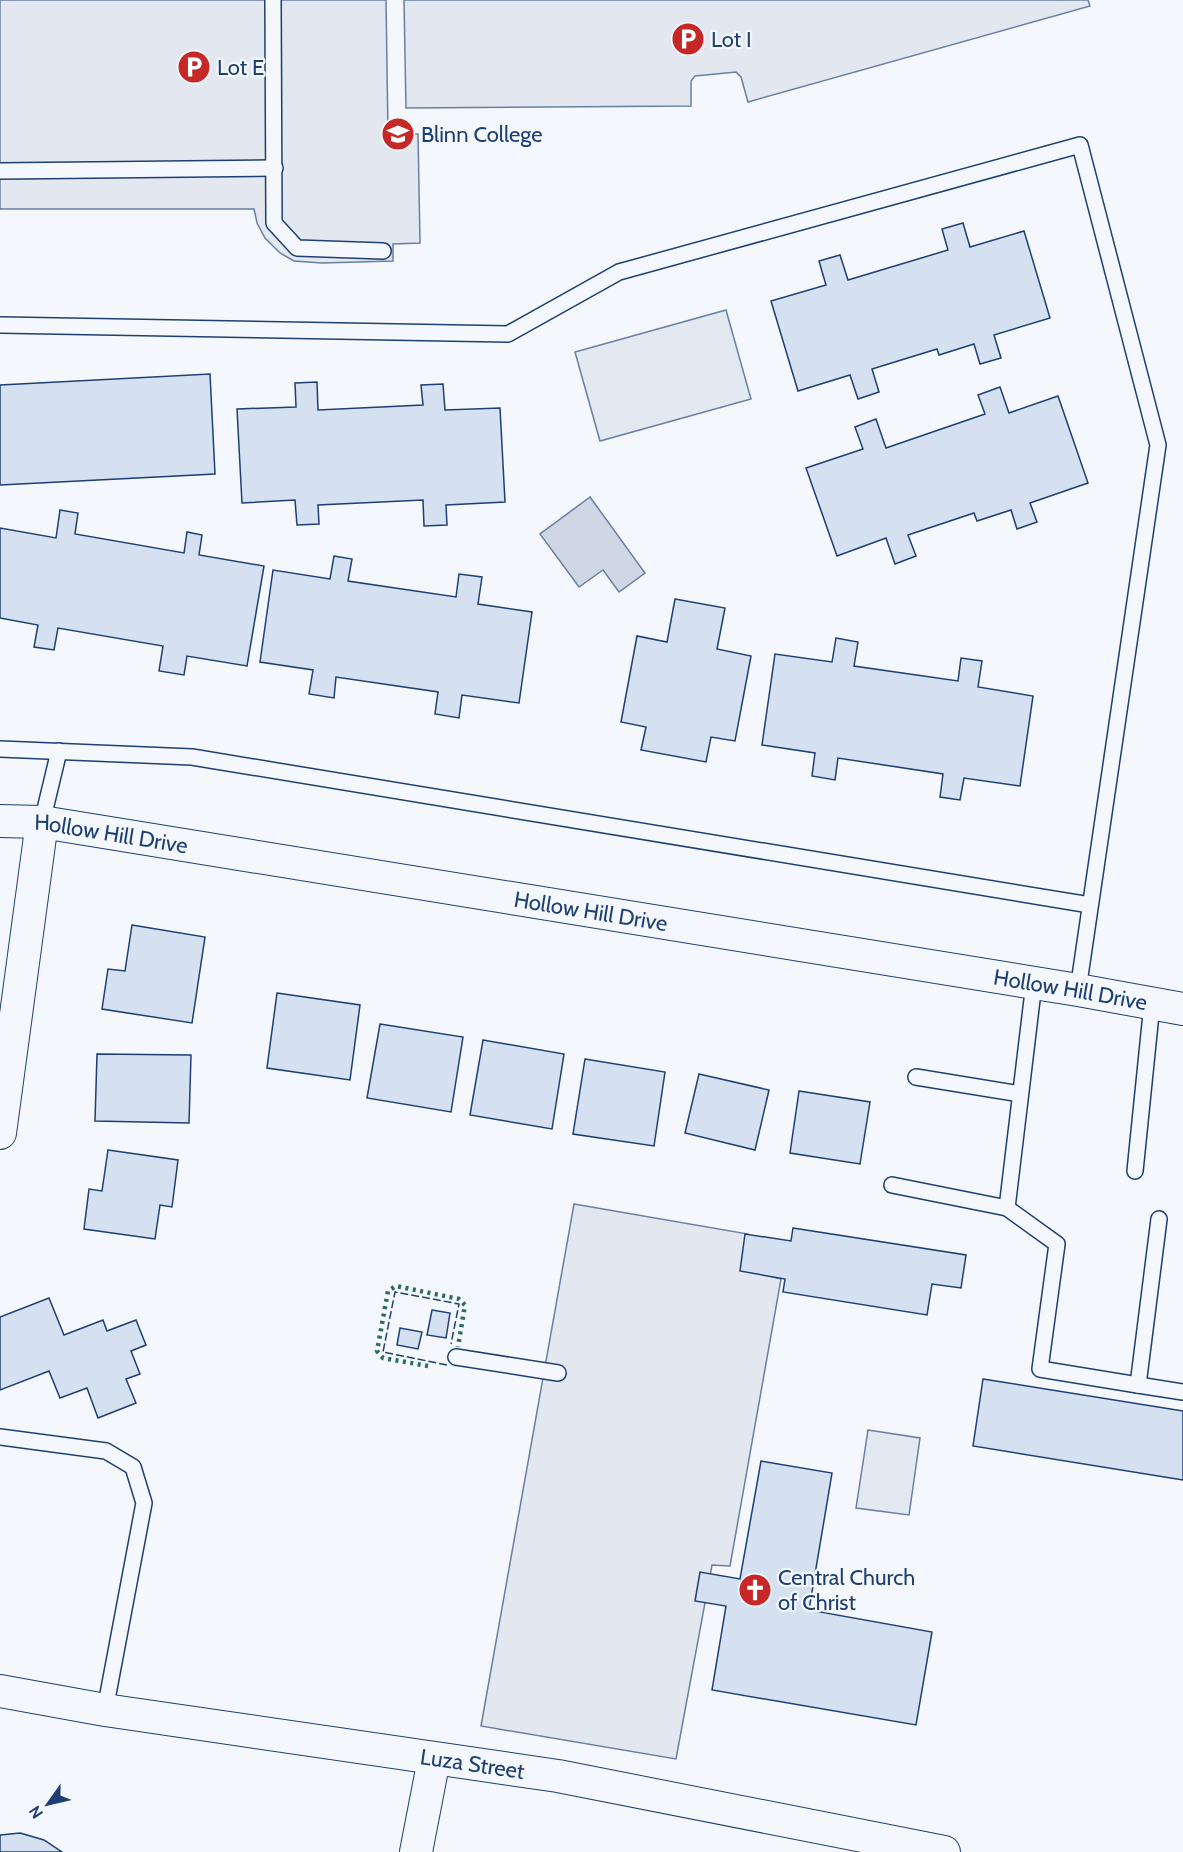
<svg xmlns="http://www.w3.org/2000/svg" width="1183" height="1852" viewBox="0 0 1183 1852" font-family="Cabin,sans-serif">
<rect width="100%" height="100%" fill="#f4f7fb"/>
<g fill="#e3e9f0" stroke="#687fa3" stroke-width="1.5">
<polygon points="726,310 751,399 600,441 575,352"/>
<polygon points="868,1430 920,1438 909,1515 856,1508"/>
</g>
<g fill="#e3e8f0" stroke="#687fa3" stroke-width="1.5">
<polygon points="0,0 386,0 388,134 418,134 420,243 393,244 393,261 322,263 294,261 280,253 265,238 257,223 254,209 0,209"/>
<polygon points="404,0 1088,0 1090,6 748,102 741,77 736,72 695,76 691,81 691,106 406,108"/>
<polygon points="574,1204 748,1234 742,1269 781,1279 730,1566 712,1565 676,1759 481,1726"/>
</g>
<polygon fill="#cfd7e4" stroke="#687fa3" stroke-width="1.5" points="590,497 645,573 619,592 603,570 579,587 540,534"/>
<g fill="#d5e0f0" stroke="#1d3f73" stroke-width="1.5">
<polygon points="963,223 970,247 1024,231 1050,318 994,335 1001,358 980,364 974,344 939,355 937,349 872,369 879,392 858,399 850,375 798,391 771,301 826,285 819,261 840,255 848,280 948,250 942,229"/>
<polygon points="210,374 215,474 0,485 0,385"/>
<polygon points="317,382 318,410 423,405 421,385 443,384 445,410 500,408 505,502 446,505 447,525 424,526 423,500 318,505 319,524 297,525 295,500 242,503 237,409 296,407 295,383"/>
<polygon points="1000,387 1009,413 1058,396 1088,483 1030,503 1037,522 1017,529 1011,510 977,521 974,513 908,535 916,556 895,564 886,538 837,556 806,468 863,449 855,427 876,419 886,448 985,414 978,395"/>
<polygon points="60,510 78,513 75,534 184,553 187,532 202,535 199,555 264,566 247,666 187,656 184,675 159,671 163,646 58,628 54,650 34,647 38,625 0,618 0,528 56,538"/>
<polygon points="334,556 352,559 348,581 456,597 459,574 482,577 478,604 532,612 519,703 462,695 459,718 435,714 438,692 336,677 334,698 309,694 313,670 260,662 273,570 330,579"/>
<polygon points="675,599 725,608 717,649 751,656 735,741 711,737 706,762 641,750 646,727 621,722 637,636 667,642"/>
<polygon points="836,638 858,642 854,666 958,681 961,658 982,661 978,687 1033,696 1020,786 964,778 960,800 940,797 943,774 838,758 835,780 812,776 815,753 762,745 775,654 832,662"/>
<polygon points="132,925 205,937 192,1023 102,1009 108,969 125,971"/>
<polygon points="277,993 360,1005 350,1080 267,1068"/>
<polygon points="380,1024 463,1037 451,1112 367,1098"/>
<polygon points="483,1040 564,1054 552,1129 470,1115"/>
<polygon points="97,1054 191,1055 189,1123 95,1121"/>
<polygon points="585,1059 665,1072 654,1146 573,1134"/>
<polygon points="699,1074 769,1090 755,1150 685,1133"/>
<polygon points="799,1091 870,1102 860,1164 790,1153"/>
<polygon points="108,1150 178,1160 172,1207 160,1205 155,1239 84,1229 89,1189 102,1191"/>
<polygon points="793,1228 966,1255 961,1288 932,1284 927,1315 783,1292 785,1279 740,1271 745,1234 791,1241"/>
<polygon points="49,1298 64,1335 103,1320 107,1331 136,1320 146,1345 131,1351 140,1374 126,1379 136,1403 98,1418 87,1388 60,1398 49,1371 0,1390 0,1317"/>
<polygon points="432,1310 450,1313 446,1338 427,1335"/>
<polygon points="400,1328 422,1332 418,1349 397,1345"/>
<polygon points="983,1379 1183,1411 1183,1480 973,1446"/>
<polygon points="761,1461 832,1473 809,1610 932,1632 916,1725 712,1690 726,1606 695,1601 700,1572 740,1579"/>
<polygon points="20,1833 44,1840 62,1852 0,1852 0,1835"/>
</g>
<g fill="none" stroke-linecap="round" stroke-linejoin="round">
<g stroke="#1d3f73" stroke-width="18">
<g id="lane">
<polyline points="273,0 274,223 297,248 383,251"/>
<polyline points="0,171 275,168"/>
<polyline points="0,325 508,334 619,272 1080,145 1158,445 1078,990"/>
<polyline points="0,749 192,757 1090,905"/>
<polyline points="42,822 59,751"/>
<polyline points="1034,983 1007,1208 1057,1244 1040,1369 1138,1385 1159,1219"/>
<polyline points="916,1077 1020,1094"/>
<polyline points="1135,1171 1152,1004"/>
<polyline points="892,1185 1007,1208"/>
<polyline points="456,1357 558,1373"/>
<polyline points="1138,1385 1183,1392"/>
<polyline points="0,1437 106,1451 133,1467 144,1503 105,1710"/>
</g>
</g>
<g stroke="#1d3f73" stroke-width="34">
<g id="street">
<path id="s1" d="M0,821l42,1 1036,168 105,19"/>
<polyline points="0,1133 42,822"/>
<path id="s2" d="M0,1691l105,19 453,66 386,76"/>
<polyline points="416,1852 434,1759"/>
</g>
</g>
<use href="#lane" stroke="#f4f7fb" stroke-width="15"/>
<use href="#street" stroke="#f4f7fb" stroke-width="32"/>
<polyline stroke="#2c6c60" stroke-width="4.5" stroke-dasharray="3 4.5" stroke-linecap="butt" points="428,1366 383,1358 377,1351 388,1291 396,1286 459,1299 465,1305 458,1347"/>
<polyline stroke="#1d3f73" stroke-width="1.5" stroke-dasharray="8 3" stroke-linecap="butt" points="447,1365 383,1352 395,1292 459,1304 451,1344"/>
</g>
<defs>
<g id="parking-disc" transform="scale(1.725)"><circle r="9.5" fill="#c62828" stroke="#f4f7fb"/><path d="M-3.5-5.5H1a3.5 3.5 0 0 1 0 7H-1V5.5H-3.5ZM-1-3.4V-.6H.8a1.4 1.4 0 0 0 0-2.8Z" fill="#fff"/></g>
<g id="university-disc" transform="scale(1.725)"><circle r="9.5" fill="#c62828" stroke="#f4f7fb"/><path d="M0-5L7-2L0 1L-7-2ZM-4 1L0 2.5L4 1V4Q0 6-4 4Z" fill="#fff"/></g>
<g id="church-disc" transform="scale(1.725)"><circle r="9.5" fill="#c62828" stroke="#f4f7fb"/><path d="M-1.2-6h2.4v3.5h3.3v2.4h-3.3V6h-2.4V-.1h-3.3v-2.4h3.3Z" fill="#fff"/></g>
</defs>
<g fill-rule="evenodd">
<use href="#parking-disc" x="688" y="39"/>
<use href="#parking-disc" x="194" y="67"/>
<use href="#university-disc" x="398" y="134"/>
<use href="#church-disc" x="755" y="1590"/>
</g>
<g text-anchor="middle" stroke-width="4.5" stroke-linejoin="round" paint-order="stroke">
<g font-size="22" fill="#1d3f73" stroke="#f4f7fb" text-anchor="start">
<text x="711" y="47">Lot I</text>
<text x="217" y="75">Lot E</text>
<text x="421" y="142">Blinn College</text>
<text x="778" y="1585">Central Church<tspan x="778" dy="25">of Christ</tspan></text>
</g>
<g font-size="22" fill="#1d3f73" stroke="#f4f7fb">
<text dy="8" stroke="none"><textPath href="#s1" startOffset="112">Hollow Hill Drive</textPath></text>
<text dy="8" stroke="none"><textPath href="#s1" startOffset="598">Hollow Hill Drive</textPath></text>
<text dy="8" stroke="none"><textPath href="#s1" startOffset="1084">Hollow Hill Drive</textPath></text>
<text dy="8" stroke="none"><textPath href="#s2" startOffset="478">Luza Street</textPath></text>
</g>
</g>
<g transform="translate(48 1804) rotate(236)" stroke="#f4f7fb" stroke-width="4.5" paint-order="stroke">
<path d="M0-4.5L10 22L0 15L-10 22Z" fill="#1d3f73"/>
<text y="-9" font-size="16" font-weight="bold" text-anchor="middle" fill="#1d3f73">N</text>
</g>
</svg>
